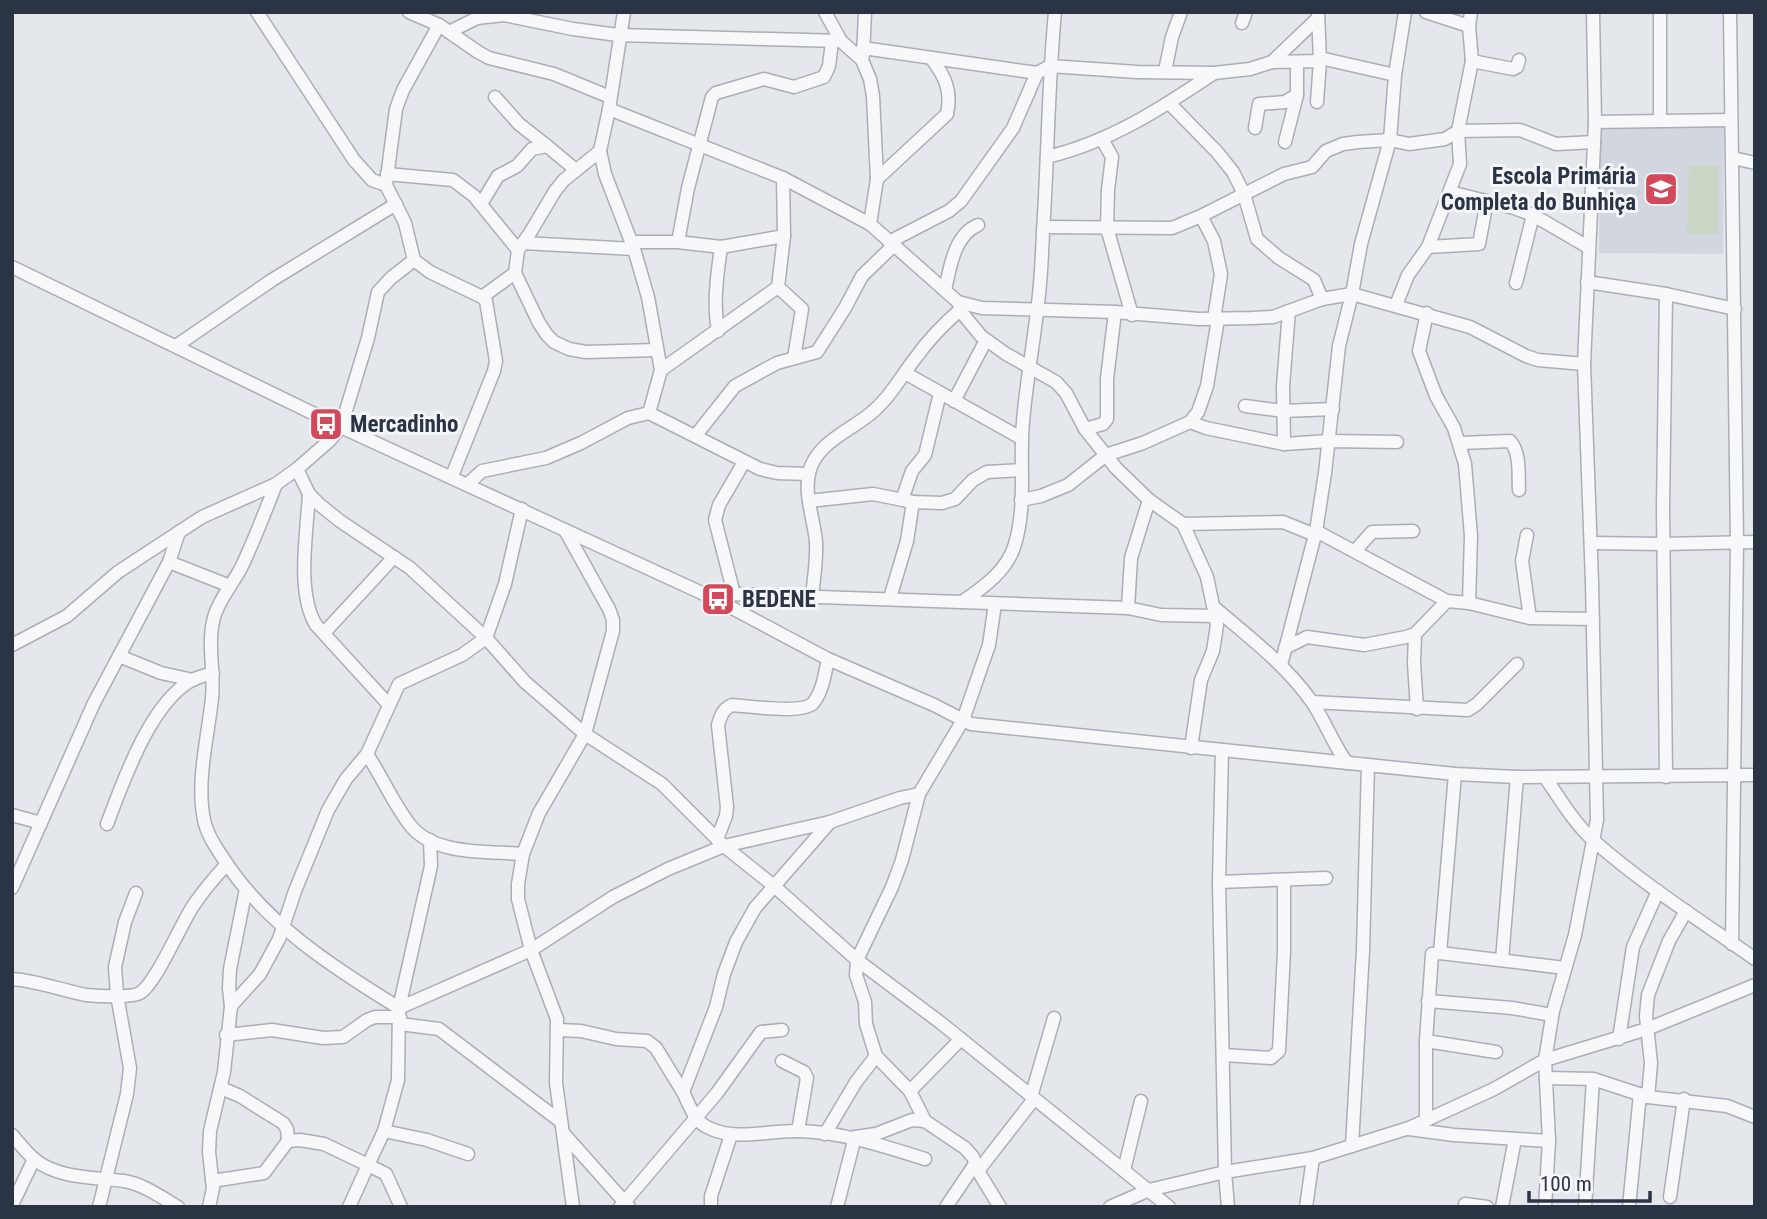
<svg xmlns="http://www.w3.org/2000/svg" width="1767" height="1219" viewBox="0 0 1767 1219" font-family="'Roboto Condensed',sans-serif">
<rect width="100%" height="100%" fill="#e4e7ec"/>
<polygon fill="#d2d6de" points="1600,123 1724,124 1723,254 1599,253"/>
<polygon fill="#c9d6c5" points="1689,166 1719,166 1718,234 1687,234"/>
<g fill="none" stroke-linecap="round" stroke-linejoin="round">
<g stroke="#a9aeb7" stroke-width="15">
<g id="minor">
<polyline points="257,12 354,160 372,180 386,185 405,223 414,260 430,272 482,297 486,301 496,361 494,371 452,476"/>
<polyline points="409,12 439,25 478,52 489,58 554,74 610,97"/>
<polyline points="624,12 609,109 600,151 605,174 634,249 648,297 661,370 649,413"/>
<polyline points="825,12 841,41 862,60 870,79 873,96 877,179 870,224 958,302 963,314 981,336 1006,354 1056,382 1066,393 1085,429 1116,468 1149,500 1183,524 1207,577 1217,625 1213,651 1201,680 1191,748"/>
<polyline points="1426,12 1469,26"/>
<polyline points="1660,12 1660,121"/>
<polyline points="1730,12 1737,542 1732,944"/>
<polyline points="1242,23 1246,12"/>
<polyline points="449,32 477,18 504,15 573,29 618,35 841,41"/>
<polyline points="863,48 1037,73"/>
<polyline points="863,56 865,12"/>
<polyline points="1320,58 1395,75"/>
<polyline points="1472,61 1513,69 1517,67 1519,60"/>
<polyline points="1272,62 1318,18"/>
<polyline points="1165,71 1172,37 1181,12"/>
<polyline points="495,97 519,124 547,146"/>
<polyline points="1317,102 1320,61 1318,12"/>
<polyline points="1169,103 1217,152 1233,172 1244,194 1257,239 1279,258 1314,280 1322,299"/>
<polyline points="609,109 783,178 870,224"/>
<polyline points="1595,122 1731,120"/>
<polyline points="1255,128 1259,104 1285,102 1297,95"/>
<polyline points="1102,139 1112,157 1108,190 1107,228 1132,315"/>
<polyline points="1285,142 1297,95 1297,62"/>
<polyline points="600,151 564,180 555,191 530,233 518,250 515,273 539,323 547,335 554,342 569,349 586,352 657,350"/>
<path d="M1047,157c63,-15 115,-49 167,-84"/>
<polyline points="1733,158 1755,163"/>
<polyline points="387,174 453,180 474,196 518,250"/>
<path d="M877,179l70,-65c5,-23 -2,-38 -16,-56"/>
<polyline points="386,185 396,109 403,90 439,25"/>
<polyline points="1450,192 1514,208 1533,215 1588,247"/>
<polyline points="481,204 498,176 517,166 532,149 547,146 576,170"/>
<polyline points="1201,216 1214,241 1221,274 1214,319"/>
<polyline points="1044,227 1172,228 1201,216 1284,174 1312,167 1326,151 1343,144 1358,142 1390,140 1409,144 1445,139 1458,131 1520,130 1556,144 1594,142"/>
<polyline points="631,242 678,242 721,247 784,236"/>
<polyline points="678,242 688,188 712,97 716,93 764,79 794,87 824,77 829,66 832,42"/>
<polyline points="889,242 949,211 961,201 1013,128 1037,73 1050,66 1137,72 1214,73 1250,69 1272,62 1320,61"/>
<polyline points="523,243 634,249"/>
<polyline points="1428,247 1479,244 1487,201"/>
<polyline points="12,267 341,427 717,600 828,659 934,705 971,724 1455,774 1517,777 1755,775"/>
<polyline points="1587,282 1666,294 1735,309"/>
<polyline points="1516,283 1533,215"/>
<polyline points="778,287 802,309 794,358"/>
<path d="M945,290c5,-22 9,-55 33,-65"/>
<polyline points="1666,294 1663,508 1666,777"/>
<polyline points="482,297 515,273"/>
<polyline points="958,302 982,308 1115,312 1199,319 1252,318 1273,317 1322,299 1352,294 1470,327 1526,356 1538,360 1584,364"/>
<polyline points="1396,305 1408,275 1428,247 1460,164 1458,131 1472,61 1469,26 1471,12"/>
<polyline points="1427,313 1419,351 1436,396 1454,428 1465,464 1471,536 1469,603"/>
<path d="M718,331c-5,-28 -1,-55 3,-84"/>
<polyline points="176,346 272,280 396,204"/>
<polyline points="661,370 778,287 784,236 783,178"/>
<polyline points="905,373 1021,438"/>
<polyline points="954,401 986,340"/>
<polyline points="1245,406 1283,411 1333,409"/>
<polyline points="1190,422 1206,428 1284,444 1329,441 1397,442"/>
<polyline points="1085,429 1103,424 1107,419 1107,379 1115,312"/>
<polyline points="696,435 735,386 777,363 817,352 845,308 862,276 893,246"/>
<path d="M1460,443l50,-2c11,12 8,34 9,49"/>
<polyline points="1284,444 1283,386 1289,311"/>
<polyline points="297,469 309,494 320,505 340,521 410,568 486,638 525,682 585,734 662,784 724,846 774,886 857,960 941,1023 1169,1207"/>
<path d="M276,484c-11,28 -22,57 -35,84 -8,15 -20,29 -26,46 -9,28 0,56 -3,84 -4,39 -16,83 -8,122 3,14 11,26 19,38 42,66 111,110 176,150"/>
<polyline points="468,484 482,471 546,458 581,443 628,418 649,413 760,469 777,473 809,474"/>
<path d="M309,494c-2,37 -13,99 7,131l73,80"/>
<polyline points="902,500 912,471 925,455 940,393"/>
<polyline points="1021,500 1041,496 1068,485 1106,455 1143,443 1190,422 1198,412 1207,386 1218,319"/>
<polyline points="809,501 873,494 913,502 942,503 955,499 973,480 987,472 1021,470"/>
<polyline points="1183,524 1283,522 1315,535"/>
<polyline points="565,530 609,609 613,620 613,631 585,734 539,813 523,854 518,884 518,899 531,950 557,1019 556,1083 573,1207"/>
<polyline points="1316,531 1447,601 1469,603 1530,618 1593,619"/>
<polyline points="1527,535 1522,561 1530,618"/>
<polyline points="1591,543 1663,544 1755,542"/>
<polyline points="1355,551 1372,532 1413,531"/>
<polyline points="169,562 230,586"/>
<polyline points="734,594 715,520 719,505 744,462"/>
<path d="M812,596c2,-18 5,-36 4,-54 -2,-23 -12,-46 -7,-69 7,-30 39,-41 61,-59 20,-16 31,-38 47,-58 12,-17 28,-33 44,-47"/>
<polyline points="890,598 907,541 913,502"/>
<polyline points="717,600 734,594 1128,608 1161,615 1216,616"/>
<path d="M962,602c22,-15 46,-32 53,-58 12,-40 4,-82 8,-122 3,-38 10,-74 14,-111 4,-27 5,-54 6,-80 5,-73 5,-146 12,-219"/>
<polyline points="995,604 989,645 963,720 919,794 902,860 892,887 857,960 856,975 865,1002 866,1024 876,1056 910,1091 925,1121 965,1148 973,1157 978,1171 1000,1207"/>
<polyline points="1128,608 1131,558 1149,500"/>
<path d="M1215,608c34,29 71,57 97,94 13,19 21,42 35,61"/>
<polyline points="324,633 394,557"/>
<polyline points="1415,634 1414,663 1417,709"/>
<polyline points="12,645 67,616 118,572 202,517 276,484 297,469 329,441 341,427 368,338 378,292 391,278 414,260"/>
<polyline points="1285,648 1307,637 1364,645 1406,637 1415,634 1447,601"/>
<polyline points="119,656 161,673 193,680"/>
<polyline points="1281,665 1316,531 1325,473 1339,346 1352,294 1361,244 1390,140 1395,75 1405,12"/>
<polyline points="1312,702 1468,710 1477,704 1517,664"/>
<polyline points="1222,750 1219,882 1225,1172 1228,1207"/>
<path d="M367,754c15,23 26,49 43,71 24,31 78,26 113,29"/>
<path d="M1545,777c15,22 29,46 49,64 50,44 107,80 161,118"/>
<polyline points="12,815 41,823"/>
<path d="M830,822l-75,86 -19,34 -12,32 -8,33 -33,85c6,12 11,29 24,35 28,15 62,3 91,4 45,1 85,15 127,28"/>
<path d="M107,824c16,-42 43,-121 85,-144 6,-3 14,-5 21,-7"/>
<path d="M717,839l9,-23 1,-9 -9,-82c3,-10 5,-16 14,-20 16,1 73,10 82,-3 9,-12 11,-29 14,-43"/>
<polyline points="1219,882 1326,878"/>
<polyline points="12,888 94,703 169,562 179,532"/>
<polyline points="1440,953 1455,774"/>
<polyline points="1502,960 1517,777"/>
<path d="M12,979c26,2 49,11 74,16 10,1 46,3 54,-2 16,-10 40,-67 53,-87 10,-15 22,-29 34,-42"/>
<polyline points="1428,1001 1512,1008 1552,1015"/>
<polyline points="231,1006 260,974 279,939 295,891 328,810 346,779 367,754 399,684 462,655 486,638 505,584 522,509"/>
<polyline points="399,1008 531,950 613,897 668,869 724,846 830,822 900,798 919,794"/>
<polyline points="400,1024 439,1029 560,1121"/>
<polyline points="558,1030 581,1031 616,1039 647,1041 656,1048 683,1092"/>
<polyline points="226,1035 272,1030 323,1038 343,1037 367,1020 375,1017 400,1017"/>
<polyline points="1619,1039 1633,947 1658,891"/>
<polyline points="1426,1041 1496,1052"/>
<polyline points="1223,1055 1271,1058 1279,1051 1284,951 1284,880"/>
<polyline points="782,1061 804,1072 807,1078 798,1131"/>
<polyline points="1546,1078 1593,1079 1648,1097 1727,1106 1755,1117"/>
<polyline points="221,1088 240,1096 283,1123 287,1129 288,1141"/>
<polyline points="910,1091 961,1039"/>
<polyline points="1031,1097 1054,1018"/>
<polyline points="1648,1097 1651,1063 1646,1016 1648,995 1669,941 1686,911"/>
<polyline points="1426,1120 1426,1041 1432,954 1440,953 1565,968"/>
<polyline points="1409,1129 1454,1135 1549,1141"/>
<polyline points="384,1131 427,1140 468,1154"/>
<polyline points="564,1134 629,1207"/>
<polyline points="825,1134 856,1082 876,1056"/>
<path d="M12,1135c7,8 14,17 22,24 24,20 61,18 90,22 19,3 37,16 54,26"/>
<polyline points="1352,1146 1363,950 1368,765"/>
<polyline points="1124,1170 1141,1101"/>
<polyline points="978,1171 1034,1099"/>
<polyline points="212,1181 264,1173 288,1141 300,1140 324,1144 368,1165 349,1207"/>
<polyline points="1670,1197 1684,1099"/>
<polyline points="1465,1204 1487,1207"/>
<polyline points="12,1205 34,1159"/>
<polyline points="99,1207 127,1094 130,1068 117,995 115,967 125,922 136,893"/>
<polyline points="209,1207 213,1188 209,1152 210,1131 224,1072 231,1006 229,988 230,969 246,889"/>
<polyline points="401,1207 386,1174 368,1165 384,1131 398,1080 399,1008 431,866 430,840"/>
<polyline points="620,1207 717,1093 761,1032 782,1030"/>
<polyline points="711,1207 711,1196 731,1135"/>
<polyline points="837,1207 855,1137 876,1134 912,1120 925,1121"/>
<polyline points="946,1207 975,1164"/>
<polyline points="1110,1207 1149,1190 1225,1172 1313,1158 1409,1128 1494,1089 1545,1060 1647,1029 1755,985"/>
<polyline points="1306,1207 1313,1158"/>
<polyline points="1502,1207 1515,1139"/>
<polyline points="1545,1207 1549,1141 1545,1060 1553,1011 1575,935 1597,820 1592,582 1584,364 1595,122 1593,12"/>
<polyline points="1585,1207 1593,1079"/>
<polyline points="1629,1207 1640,1094"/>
</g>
</g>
<use href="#minor" stroke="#f7f8fa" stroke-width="12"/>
</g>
<defs>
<g id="school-square" transform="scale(1.75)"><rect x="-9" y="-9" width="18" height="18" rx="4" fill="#d1495b" stroke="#f4f6f9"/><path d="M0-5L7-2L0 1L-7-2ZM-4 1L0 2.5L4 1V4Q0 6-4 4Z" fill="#fff"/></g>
<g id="bus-square" transform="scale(1.75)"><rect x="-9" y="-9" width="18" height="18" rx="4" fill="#d1495b" stroke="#f4f6f9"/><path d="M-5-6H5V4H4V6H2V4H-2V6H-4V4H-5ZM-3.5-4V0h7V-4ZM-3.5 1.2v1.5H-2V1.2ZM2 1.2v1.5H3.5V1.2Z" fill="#fff"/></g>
</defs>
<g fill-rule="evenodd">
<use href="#school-square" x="1661" y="189"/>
<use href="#bus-square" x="326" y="424"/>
<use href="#bus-square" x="718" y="599"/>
</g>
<g text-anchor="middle" stroke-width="6" stroke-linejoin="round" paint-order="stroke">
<g font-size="23" font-weight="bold" fill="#2b3445" stroke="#f4f6f9" text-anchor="start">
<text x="1636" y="184" text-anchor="end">Escola Primária<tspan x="1636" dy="26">Completa do Bunhiça</tspan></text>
<text x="350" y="432">Mercadinho</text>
<text x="742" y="607">BEDENE</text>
</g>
</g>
<rect width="1767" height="1219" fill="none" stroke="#2b3445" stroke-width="28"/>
<path d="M1529 1191v10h121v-10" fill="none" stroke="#2b3445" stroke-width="3.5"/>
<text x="1540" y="1191" font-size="21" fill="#2b3445" stroke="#f4f6f9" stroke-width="5" paint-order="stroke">100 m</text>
</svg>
